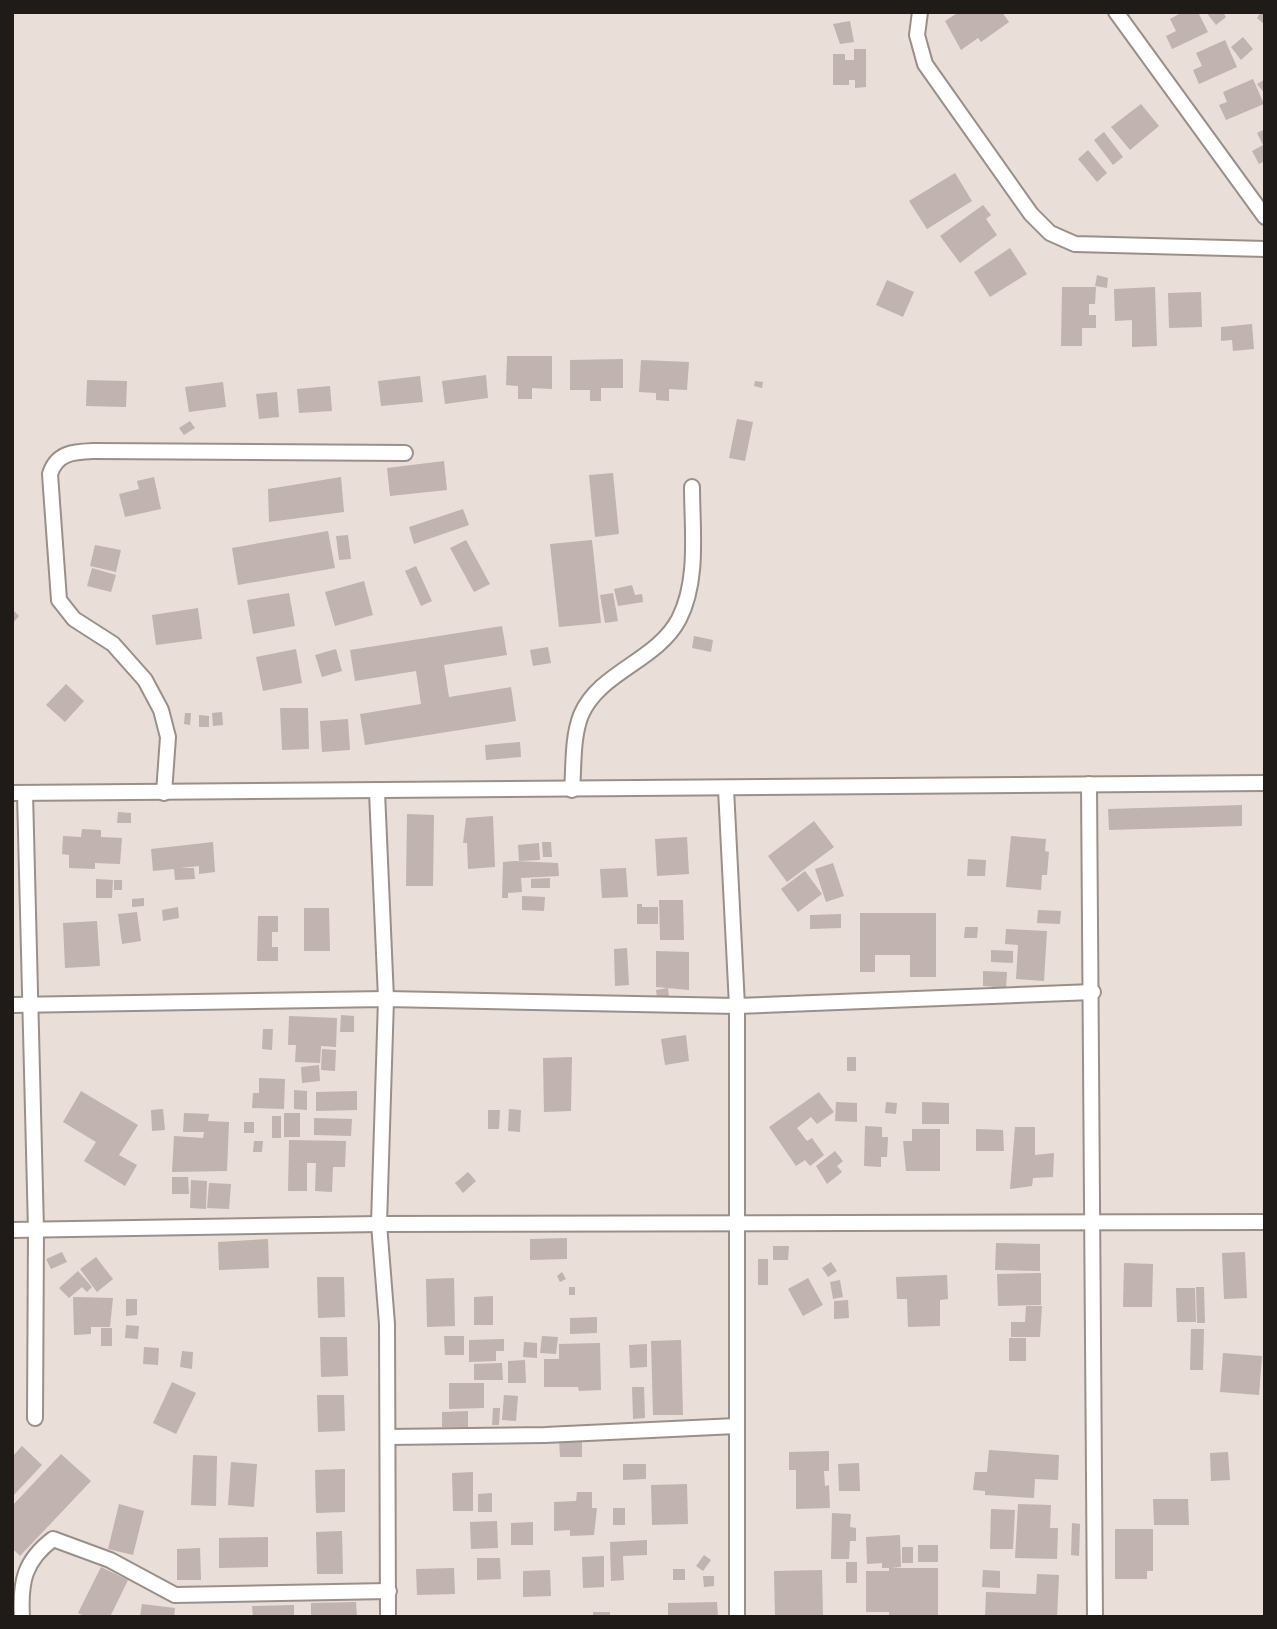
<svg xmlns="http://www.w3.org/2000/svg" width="1277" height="1629" viewBox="0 0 1277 1629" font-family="'Nunito Sans',sans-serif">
<rect width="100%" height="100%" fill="#e9ded8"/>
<g fill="#c0b3b0">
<polygon points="959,12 1002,12 1009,22 981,42 978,38 961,50 945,21"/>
<polygon points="1183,12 1198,12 1208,32 1172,49 1166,36 1176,31 1170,19"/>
<polygon points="1206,12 1223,12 1226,17 1216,25"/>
<polygon points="1261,12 1265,12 1265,25 1257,18"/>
<polygon points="850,21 854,42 840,44 833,24"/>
<polygon points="1243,37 1253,49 1241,60 1231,47"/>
<polygon points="1225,40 1237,67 1199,84 1193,70 1202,66 1196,53"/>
<polygon points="854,49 866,49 866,87 855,88 855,80 849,80 849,85 833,85 833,54 845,54 845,60 854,60"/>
<polygon points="1253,79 1264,104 1226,120 1219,105 1227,102 1223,92"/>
<polygon points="1265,79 1265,94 1257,84"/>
<polygon points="1141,104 1159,126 1130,150 1111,127"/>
<polygon points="1265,129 1265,161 1259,164 1252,151 1263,145 1257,133"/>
<polygon points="1104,132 1123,157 1113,165 1094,140"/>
<polygon points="1088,150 1107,173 1097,182 1078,159"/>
<polygon points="955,173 972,201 927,229 909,201"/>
<polygon points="983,205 991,215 986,219 997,235 960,263 940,236"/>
<polygon points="1010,248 1027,274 990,297 974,272"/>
<polygon points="1097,275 1108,278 1107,288 1095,286"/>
<polygon points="887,280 914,292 903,317 876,305"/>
<polygon points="1062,287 1096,287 1095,304 1089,304 1089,315 1096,315 1096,328 1082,328 1082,346 1061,346"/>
<polygon points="1155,287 1157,346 1132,347 1132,320 1115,321 1114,289"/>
<polygon points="1201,292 1202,327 1169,328 1168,293"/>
<polygon points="1252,324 1254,349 1233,351 1232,340 1221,341 1221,327"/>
<polygon points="507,356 552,356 552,389 532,388 532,399 518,399 518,386 506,385"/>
<polygon points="623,359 623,388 601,388 601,401 590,401 590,390 570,390 570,360"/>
<polygon points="641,360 689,362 687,390 669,389 669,401 656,400 656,393 639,392"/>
<polygon points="486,375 488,398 445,404 442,381"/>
<polygon points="420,376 423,402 381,406 378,381"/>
<polygon points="87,380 127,381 126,407 86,406"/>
<polygon points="755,381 763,382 762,388 754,386"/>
<polygon points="223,382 226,407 189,412 185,387"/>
<polygon points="330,386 332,411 299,413 297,389"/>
<polygon points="277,392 279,417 259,419 256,394"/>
<polygon points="737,419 753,422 745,461 729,458"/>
<polygon points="190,421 195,428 184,435 179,428"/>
<polygon points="444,461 447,490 390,496 387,468"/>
<polygon points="613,473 619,534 595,537 589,475"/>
<polygon points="154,477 161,509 125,517 119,494 139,489 137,481"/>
<polygon points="341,477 344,512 269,522 268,489"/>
<polygon points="463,509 469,525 414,544 409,527"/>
<polygon points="328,531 335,568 238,585 232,548"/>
<polygon points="348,535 351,559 339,560 336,536"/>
<polygon points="466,540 490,584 474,592 450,548"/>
<polygon points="592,540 601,623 559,627 550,544"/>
<polygon points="95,545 121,550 116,572 90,566"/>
<polygon points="416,566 432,601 421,606 405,571"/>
<polygon points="92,568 116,575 111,592 87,586"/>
<polygon points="364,581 373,615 335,626 325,592"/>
<polygon points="632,585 635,595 642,594 643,602 618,606 614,589"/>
<polygon points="289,593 295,626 253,634 247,600"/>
<polygon points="613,593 618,621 605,623 600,595"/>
<polygon points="198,608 202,639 156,645 152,615"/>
<polygon points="12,609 19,616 12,624"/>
<polygon points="502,626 507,655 444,665 449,697 511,687 516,721 365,745 360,714 421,704 416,671 355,681 350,650"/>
<polygon points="694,636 713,640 711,652 692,648"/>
<polygon points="548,647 551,663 533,666 530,650"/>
<polygon points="296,649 302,683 263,691 256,657"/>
<polygon points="336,649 342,671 322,677 315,655"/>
<polygon points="66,684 84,701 65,722 46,705"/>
<polygon points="280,708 308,708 309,749 282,750"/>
<polygon points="222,712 223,725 213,726 212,713"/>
<polygon points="185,713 191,713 190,725 184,724"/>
<polygon points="199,715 209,716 209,727 199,727"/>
<polygon points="348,719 350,750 322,752 320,721"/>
<polygon points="520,742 521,757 486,760 485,745"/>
<polygon points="1242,805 1242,826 1109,830 1108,809"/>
<polygon points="118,812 131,813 131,823 117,823"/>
<polygon points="407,814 434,815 433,886 406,886"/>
<polygon points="493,816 495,867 468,869 467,843 463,843 466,818"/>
<polygon points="814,821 834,847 787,882 768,856"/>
<polygon points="82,829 101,830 101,837 122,838 120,864 95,863 95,869 69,868 69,855 62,854 63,836 81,837"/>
<polygon points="1011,836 1046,839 1045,851 1049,852 1047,875 1042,875 1041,890 1006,887"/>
<polygon points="687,837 689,874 657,876 655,839"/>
<polygon points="213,842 215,872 199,874 199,866 180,868 194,868 195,879 175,880 174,869 153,871 151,849"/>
<polygon points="542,842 551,842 552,857 543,857"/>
<polygon points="539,843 540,860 519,861 518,845"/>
<polygon points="968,859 986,860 985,876 967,876"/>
<polygon points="515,861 558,863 559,876 521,878 522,892 508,893 508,898 502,898 503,862"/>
<polygon points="833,863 844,896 826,902 815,869"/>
<polygon points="626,868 628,897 602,898 600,869"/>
<polygon points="805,871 822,894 798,912 781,889"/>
<polygon points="550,878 550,888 531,888 531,879"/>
<polygon points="96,879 113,880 112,898 96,898"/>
<rect x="114" y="880" width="8" height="10"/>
<polygon points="522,896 545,897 544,911 522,910"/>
<polygon points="144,898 144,906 132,907 132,899"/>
<polygon points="659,900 683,900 684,940 660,940"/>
<polygon points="637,904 642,904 642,907 658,907 658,924 637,924"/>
<polygon points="178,907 179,918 163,921 162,910"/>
<polygon points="304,908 329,908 330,951 304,951"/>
<polygon points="1038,910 1061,911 1060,924 1037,923"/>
<polygon points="137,912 141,941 122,944 118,914"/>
<polygon points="860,913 936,913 936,977 910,977 910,955 875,955 875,972 860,972"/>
<polygon points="841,914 841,928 810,929 810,915"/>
<polygon points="258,916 278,916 278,932 272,932 272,947 278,947 278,961 257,961"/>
<polygon points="97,921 100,966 65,968 63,923"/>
<polygon points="965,927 978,927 977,938 964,938"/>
<polygon points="1006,929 1047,931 1044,981 1016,979 1018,945 1005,944"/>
<polygon points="627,948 629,985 615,986 614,949"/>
<polygon points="991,950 1013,951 1013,963 991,962"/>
<polygon points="656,951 689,952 689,990 656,987"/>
<polygon points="983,971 1007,972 1006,988 983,986"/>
<polygon points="668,988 669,996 657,998 656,990"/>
<polygon points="341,1015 354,1016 354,1032 340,1032"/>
<polygon points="289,1016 337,1018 336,1047 321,1046 320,1063 295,1062 296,1045 288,1045"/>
<polygon points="263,1029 273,1029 272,1050 262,1049"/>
<polygon points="686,1035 689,1061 665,1065 661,1039"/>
<polygon points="322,1049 336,1050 335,1071 321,1070"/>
<polygon points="572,1057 571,1111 544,1112 543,1058"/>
<rect x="847" y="1057" width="9" height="14"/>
<polygon points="319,1065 320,1081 302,1083 301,1067"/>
<polygon points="259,1078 285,1079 284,1109 252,1108 253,1093 259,1093"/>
<polygon points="294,1090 307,1091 307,1110 294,1109"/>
<polygon points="81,1091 138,1125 119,1155 137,1165 125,1186 84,1161 96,1142 63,1122"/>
<polygon points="357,1091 357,1110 316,1111 316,1092"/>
<polygon points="819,1092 834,1112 817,1124 811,1117 797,1128 807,1141 812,1138 824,1155 810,1166 805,1160 796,1166 769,1127"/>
<polygon points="836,1102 857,1103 857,1122 835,1121"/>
<polygon points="886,1102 897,1103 896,1114 885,1113"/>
<polygon points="922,1102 949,1103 949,1124 922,1124"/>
<polygon points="163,1109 165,1130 152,1131 151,1110"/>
<polygon points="509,1109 521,1110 520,1132 508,1131"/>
<polygon points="488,1110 500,1110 499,1129 488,1129"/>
<polygon points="184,1113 209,1114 208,1121 229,1122 227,1171 172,1172 174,1136 203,1138 204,1132 183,1132"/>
<rect x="284" y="1113" width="16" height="24"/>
<rect x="272" y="1116" width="9" height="22"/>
<polygon points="314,1118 352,1119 351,1136 314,1135"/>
<rect x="244" y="1122" width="10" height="11"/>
<polygon points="865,1126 882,1127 882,1137 888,1137 887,1157 881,1157 881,1167 864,1166"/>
<polygon points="1015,1127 1035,1127 1035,1155 1054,1153 1053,1177 1033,1178 1032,1186 1010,1189"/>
<polygon points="912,1129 940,1129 940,1171 906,1171 903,1141 912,1141"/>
<polygon points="976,1129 1003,1130 1004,1151 976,1151"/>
<polygon points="289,1140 346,1141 345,1167 333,1167 332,1192 315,1191 316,1163 307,1163 307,1191 288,1191"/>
<polygon points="254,1141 263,1141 262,1152 253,1152"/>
<polygon points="835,1151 843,1161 837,1166 842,1172 827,1184 816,1166"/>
<polygon points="468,1172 476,1181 463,1193 455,1183"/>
<polygon points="172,1177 188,1177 189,1194 172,1194"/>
<polygon points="191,1180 207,1181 206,1209 190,1208"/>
<polygon points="209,1183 231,1184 229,1209 207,1208"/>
<polygon points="567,1238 567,1259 530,1260 530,1239"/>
<polygon points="268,1239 269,1268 219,1270 218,1242"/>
<polygon points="996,1243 1040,1244 1040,1271 995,1270"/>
<polygon points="773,1246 789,1246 788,1260 773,1260"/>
<polygon points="62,1252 67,1262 51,1269 46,1259"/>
<polygon points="1245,1252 1247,1298 1224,1299 1222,1253"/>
<polygon points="96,1257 113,1279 97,1292 80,1269"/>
<rect x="758" y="1259" width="10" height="26"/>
<polygon points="831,1262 837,1271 828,1277 822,1268"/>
<polygon points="1124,1263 1153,1264 1152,1307 1123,1307"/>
<polygon points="78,1271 92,1287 87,1292 82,1287 69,1298 59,1288"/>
<polygon points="562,1272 566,1279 560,1282 557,1276"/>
<polygon points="1041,1273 1041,1305 998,1306 997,1274"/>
<polygon points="947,1275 948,1299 940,1300 940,1326 908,1327 907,1299 897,1299 896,1277"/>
<polygon points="317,1277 344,1277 345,1317 318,1318"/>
<polygon points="454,1278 455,1326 427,1327 426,1279"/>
<polygon points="808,1278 823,1305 803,1316 788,1289"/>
<polygon points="840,1280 843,1297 833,1299 830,1282"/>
<rect x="569" y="1287" width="6" height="8"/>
<polygon points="1196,1287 1204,1287 1205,1323 1197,1323"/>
<polygon points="1176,1288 1195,1288 1196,1322 1177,1322"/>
<polygon points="493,1296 493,1325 474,1325 474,1297"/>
<polygon points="73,1297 113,1298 110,1327 91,1327 91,1334 74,1335"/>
<polygon points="126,1299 137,1299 137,1315 126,1316"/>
<polygon points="848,1300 849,1318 834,1319 834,1301"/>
<polygon points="1026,1306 1042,1306 1040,1337 1011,1337 1011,1322 1025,1322"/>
<polygon points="597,1317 597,1333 570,1334 570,1318"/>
<polygon points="126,1325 139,1326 138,1339 125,1338"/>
<rect x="101" y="1328" width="11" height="18"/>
<polygon points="1191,1329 1204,1329 1203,1370 1190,1370"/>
<polygon points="444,1336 464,1336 464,1355 445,1355"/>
<polygon points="542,1336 558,1337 556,1354 540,1353"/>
<polygon points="320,1337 347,1337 348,1376 321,1377"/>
<rect x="1009" y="1338" width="17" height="23"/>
<polygon points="504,1339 504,1351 496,1351 496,1361 469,1362 469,1340"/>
<polygon points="681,1340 683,1415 653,1415 651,1341"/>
<polygon points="524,1342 537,1343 537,1358 523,1357"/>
<polygon points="600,1343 601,1390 579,1391 578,1387 544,1387 544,1359 559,1359 559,1344"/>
<polygon points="647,1344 647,1367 630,1368 629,1345"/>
<polygon points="144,1347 159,1348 158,1365 143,1364"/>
<polygon points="182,1351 193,1352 192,1369 180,1367"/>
<polygon points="1223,1353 1262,1356 1259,1395 1220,1392"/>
<polygon points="525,1360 526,1383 508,1383 508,1361"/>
<polygon points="502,1363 503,1380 474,1380 474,1364"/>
<polygon points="172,1382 196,1393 176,1434 153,1423"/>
<polygon points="449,1383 484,1383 484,1408 449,1409"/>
<polygon points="632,1387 644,1387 645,1418 633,1419"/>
<polygon points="317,1395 344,1395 345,1431 318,1432"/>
<polygon points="504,1395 518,1396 516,1421 502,1420"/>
<polygon points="493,1408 500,1408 499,1425 492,1425"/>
<polygon points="468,1411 468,1427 442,1427 442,1412"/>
<polygon points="582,1439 582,1457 560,1457 559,1440"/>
<polygon points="22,1446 42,1465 12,1497 12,1457"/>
<polygon points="989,1450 1059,1455 1058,1480 1035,1479 1034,1498 985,1495 985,1491 973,1490 975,1472 987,1472"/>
<polygon points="829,1451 829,1471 824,1471 825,1486 829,1485 830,1508 796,1509 796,1470 789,1470 789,1452"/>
<polygon points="1228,1452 1230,1480 1211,1481 1210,1453"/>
<polygon points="61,1454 91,1481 20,1556 12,1548 12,1506"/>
<polygon points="193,1455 217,1456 216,1506 191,1505"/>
<polygon points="231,1462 257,1464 254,1507 228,1505"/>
<polygon points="859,1463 860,1491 839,1491 838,1464"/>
<polygon points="623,1464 646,1464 646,1479 623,1480"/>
<polygon points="345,1469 345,1512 316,1513 315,1470"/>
<polygon points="473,1472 473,1511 453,1511 452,1473"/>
<polygon points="687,1484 688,1524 652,1525 651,1485"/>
<polygon points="577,1492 592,1492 592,1508 597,1508 594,1535 570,1536 570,1530 554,1531 554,1502 576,1501"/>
<polygon points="492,1493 492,1512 478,1512 478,1494"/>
<polygon points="1153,1499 1188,1499 1189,1525 1154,1525"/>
<polygon points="119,1504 144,1511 133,1555 108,1549"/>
<polygon points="1018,1504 1051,1505 1050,1528 1058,1528 1057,1559 1015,1558"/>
<rect x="613" y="1508" width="12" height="17"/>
<polygon points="991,1509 1015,1510 1013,1549 990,1549"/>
<polygon points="832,1513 851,1514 850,1527 856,1528 856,1541 850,1541 849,1559 831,1559"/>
<polygon points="497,1521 498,1548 471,1549 470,1522"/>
<polygon points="533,1522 533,1545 511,1545 511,1523"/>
<polygon points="1072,1523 1080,1524 1079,1556 1071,1555"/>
<polygon points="1115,1529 1153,1529 1153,1571 1147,1571 1147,1579 1115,1579"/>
<polygon points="342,1531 343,1574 317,1574 316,1532"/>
<polygon points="900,1535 901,1567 891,1568 938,1568 938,1617 889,1617 889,1612 866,1612 866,1571 889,1571 889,1568 882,1568 882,1563 867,1564 866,1537"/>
<polygon points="268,1537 268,1567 219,1568 219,1538"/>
<polygon points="647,1540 647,1555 623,1556 624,1580 611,1581 610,1542"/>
<rect x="918" y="1545" width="20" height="17"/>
<rect x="902" y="1547" width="11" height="16"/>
<polygon points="200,1548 201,1580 177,1580 177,1549"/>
<polygon points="704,1555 711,1560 703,1571 696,1566"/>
<polygon points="604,1556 604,1587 583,1588 582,1557"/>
<polygon points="477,1558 500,1558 501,1579 477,1580"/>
<rect x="846" y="1562" width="11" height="21"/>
<polygon points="101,1567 128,1580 110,1617 86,1617 78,1613"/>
<polygon points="454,1568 455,1594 417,1595 416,1569"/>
<rect x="673" y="1569" width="12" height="11"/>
<polygon points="550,1570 551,1596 523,1597 523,1571"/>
<polygon points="822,1570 823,1617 775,1617 774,1571"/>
<polygon points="983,1570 1000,1571 1000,1588 982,1587"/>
<polygon points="1037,1574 1059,1575 1057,1617 985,1617 986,1592 1036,1594"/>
<polygon points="703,1576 714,1576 714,1586 704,1587"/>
<polygon points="356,1602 357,1617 311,1617 311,1603"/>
<polygon points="717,1602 718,1617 668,1617 668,1603"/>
<polygon points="142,1604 175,1608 174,1617 140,1617"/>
<polygon points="294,1605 294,1617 253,1617 252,1606"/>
<rect x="593" y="1612" width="17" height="5"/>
</g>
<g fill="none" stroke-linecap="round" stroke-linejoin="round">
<g stroke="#9a908a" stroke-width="18">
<g id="minor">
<polyline points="920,12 917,35 925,64 1031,214 1050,233 1075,244 1265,249"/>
<polyline points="1116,12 1265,217"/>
<polyline points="1089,784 1095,1617"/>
<polyline points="726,789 737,1006 737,1617"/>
<path d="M572,790c2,-24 0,-52 9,-75 18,-43 76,-54 98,-96 20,-39 13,-90 13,-132"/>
<polyline points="377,792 386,999 379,1224 387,1324 388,1617"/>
<polyline points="12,793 1265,783"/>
<polyline points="25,793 36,1230 35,1418"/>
<path d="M164,793l4,-56 -7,-27 -16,-30 -32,-36 -39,-25 -15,-19 -9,-126c7,-22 24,-22 45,-23l310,2"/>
<polyline points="12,1005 386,999 737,1006 1093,992"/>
<polyline points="12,1230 379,1224 1265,1222"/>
<polyline points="388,1437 545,1435 736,1426"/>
<path d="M22,1617c-2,-35 2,-56 31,-78l57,21 65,35 214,-4"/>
</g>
</g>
<use href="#minor" stroke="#fff" stroke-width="14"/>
</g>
<rect width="1277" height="1629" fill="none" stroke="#1f1b19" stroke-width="28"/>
</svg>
